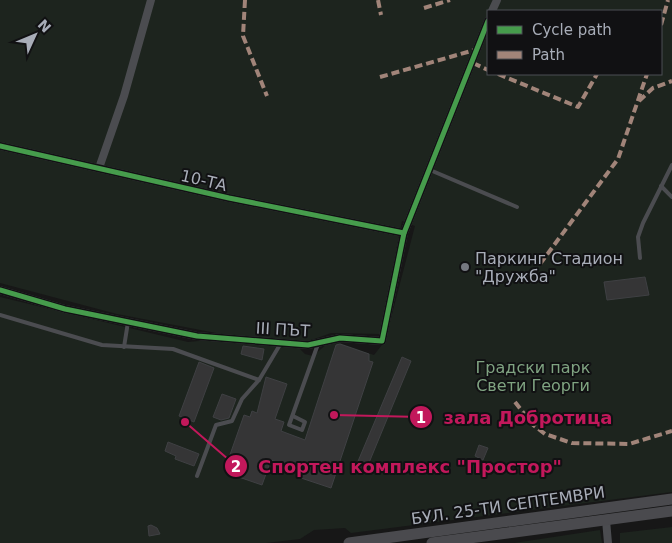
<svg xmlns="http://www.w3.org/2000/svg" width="672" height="543" viewBox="0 0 672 543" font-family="'DejaVu Sans',sans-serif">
<rect width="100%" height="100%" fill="#171717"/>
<g fill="#1d241e" fill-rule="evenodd">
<path d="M0,0h672v492l-321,41 -6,-5 -31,2 -14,9 -34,4h-266v-246l188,45 21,-2 90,8 6,6 8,2 15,-13 9,-1 37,13 11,-14 30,-115 -13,-5 -22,113 -49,-1 -25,9 -69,-5 -120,-23 -117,-31zM488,11h173v63h-173z"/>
<polygon points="672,527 672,543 620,543 620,533"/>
<polygon points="600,530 602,543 514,543"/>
</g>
<g fill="#353536" stroke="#3f4043">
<polygon points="645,277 649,295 607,300 604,282"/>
<polygon points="340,344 369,354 369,361 373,362 331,488 298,477 301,470 271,460 262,485 230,474 232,468 226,466 244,415 250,417 252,411 257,413 266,377 287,384 275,419 284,422 281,431 305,440 336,345"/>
<polygon points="243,346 264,349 262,360 241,354"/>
<polygon points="402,357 411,361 366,470 356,466"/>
<polygon points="199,362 214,368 194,422 179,416"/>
<polygon points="222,394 236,399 229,418 221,420 213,417"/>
<polygon points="168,442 199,454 194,466 175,459 176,456 165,451"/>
<polygon points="479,445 488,448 483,460 475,456"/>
<polygon points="151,525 157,528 160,534 149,536 148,526"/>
</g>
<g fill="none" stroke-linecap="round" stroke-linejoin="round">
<g stroke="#4b4c50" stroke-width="4">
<polyline points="430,170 517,207"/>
<polyline points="661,186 672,197"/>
<polyline points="640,258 638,237 643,223 672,165"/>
<polyline points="0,315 102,345 173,349 259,380"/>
<polyline points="124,347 128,322"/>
<polyline points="293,416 305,422 302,430 289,425 318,344"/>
<polyline points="197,476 216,425 232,421 242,399 259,380 281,343"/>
</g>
<g stroke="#4b4c50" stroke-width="8">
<polyline points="492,11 497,0"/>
<polyline points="0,146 229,198 404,233"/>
<polyline points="99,168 124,96 151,0"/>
<polyline points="0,290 65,309 197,336 308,345 340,338 382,341 404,233 488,21"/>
<polyline points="606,520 608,543"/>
</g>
<g stroke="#4a4a4e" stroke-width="11">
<polyline points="349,543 672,499"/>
<polyline points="432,543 672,511"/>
</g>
<g stroke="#a18479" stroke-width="4" stroke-dasharray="8 4" stroke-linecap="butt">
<polyline points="245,0 243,36 267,96"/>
<polyline points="378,0 381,15"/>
<polyline points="424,8 450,0"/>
<polyline points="661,25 668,0"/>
<polyline points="473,63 488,70"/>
<polyline points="498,74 578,107 597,74"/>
<polyline points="380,77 478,49"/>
<polyline points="639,101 653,88 672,81"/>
<polyline points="540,264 618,159 647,74"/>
<polyline points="515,402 532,424 545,434 572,443 629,444 672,431"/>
</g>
<g stroke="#111113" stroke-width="8">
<g id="cycleway">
<polyline points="0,146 229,198 404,233"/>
<polyline points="0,290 65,309 197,336 308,345 340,338 382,341 404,233 488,21"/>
</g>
</g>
<use href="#cycleway" stroke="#469c4c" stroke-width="5"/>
</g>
<circle fill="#757880" stroke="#111113" stroke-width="2" cx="465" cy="267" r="5"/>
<g text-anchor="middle" stroke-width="4" stroke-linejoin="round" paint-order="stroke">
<g font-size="16" fill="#a8adb8" stroke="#111113">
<text transform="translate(204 180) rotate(13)" y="6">10-ТА</text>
<text transform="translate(283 329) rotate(3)" y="6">ІІІ ПЪТ</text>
<text transform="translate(508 505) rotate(-8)" y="6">БУЛ. 25-ТИ СЕПТЕМВРИ</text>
</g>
<g font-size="16" fill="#a8adb8" stroke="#111113" text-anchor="start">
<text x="475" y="264">Паркинг Стадион<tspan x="475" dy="18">"Дружба"</tspan></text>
</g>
<g font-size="16" fill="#7fa381" stroke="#111113">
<text x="533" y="373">Градски парк<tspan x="533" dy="18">Свети Георги</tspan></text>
</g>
</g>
<path fill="none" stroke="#c2185b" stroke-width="2" d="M334 415L421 417M185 422L236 466"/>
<g fill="#c2185b" stroke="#111113" stroke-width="2">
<circle cx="334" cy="415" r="5"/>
<circle cx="185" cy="422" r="5"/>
<circle cx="421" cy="417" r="12"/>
<circle cx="236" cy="466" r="12"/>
</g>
<g font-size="15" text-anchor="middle" font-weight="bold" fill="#fff">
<text x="421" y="423">1</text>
<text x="236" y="472">2</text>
</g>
<g font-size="18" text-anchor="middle" font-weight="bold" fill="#c2185b" stroke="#111113" stroke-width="4" stroke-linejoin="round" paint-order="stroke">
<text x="528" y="424">зала Добротица</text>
<text x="410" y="473">Спортен комплекс "Простор"</text>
</g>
<rect x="487" y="10" width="175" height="65" fill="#111113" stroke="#4d4f55"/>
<rect x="497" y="26" width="25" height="8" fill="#469c4c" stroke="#4d4f55"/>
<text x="532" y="35" font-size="15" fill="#a8adb8">Cycle path</text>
<rect x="497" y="51" width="25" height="8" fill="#a18479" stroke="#4d4f55"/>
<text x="532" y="60" font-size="15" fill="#a8adb8">Path</text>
<g transform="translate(35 35) rotate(46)" stroke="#111113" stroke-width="4" paint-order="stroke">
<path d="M0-4L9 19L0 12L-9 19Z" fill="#a8adb8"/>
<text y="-8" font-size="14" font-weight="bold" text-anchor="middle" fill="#a8adb8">N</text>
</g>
</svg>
